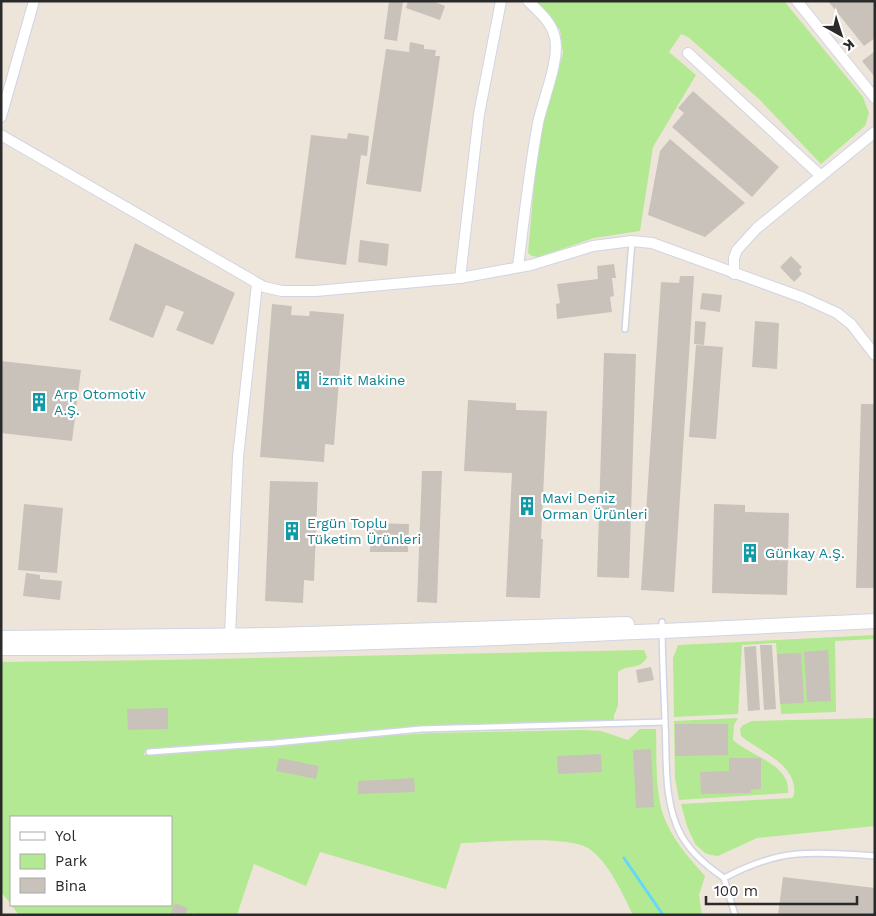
<svg xmlns="http://www.w3.org/2000/svg" width="876" height="916" viewBox="0 0 876 916" font-family="'Work Sans',sans-serif">
<rect width="100%" height="100%" fill="#eee5da"/>
<g fill="#b3e992">
<polygon points="536,1 784,1 863,97 869,113 865,126 821,164 759,99 688,37 681,34 669,52 696,75 653,147 640,231 594,238 538,257 532,256 528,253 538,140 563,53 560,30"/>
<polygon points="875,635 875,639 835,641 836,712 781,714 776,643 742,645 738,714 674,717 673,658 678,645"/>
<path d="M644,650l3,7c-6,13 -19,7 -29,15v34l-4,9v5l-191,7 -278,24 -1,4 128,-8 64,-8 95,-6 152,-3 18,1 27,9 12,-11h16c1,29 -2,69 11,95 9,20 24,36 38,52l-6,19 3,20h-69c-11,-22 -24,-53 -45,-67 -22,-13 -99,-6 -127,-5l-15,46 -126,-37 -14,34 -52,-22 -17,51h-36l-8,-2 -1,2h-173l-8,-10h160v-88h-160v87l-10,-12v-230l162,-2z"/>
<path d="M738,718l-4,7 -1,15c17,16 58,24 55,53l-109,7 -4,-22 -1,-57z"/>
<path d="M875,718v108l-118,12 -39,18 -7,-1 -6,-2 -10,-9 -8,-18 -6,-22 111,-6 2,-3c4,-31 -34,-43 -53,-59l-1,-7 3,-4 9,-4z"/>
</g>
<g fill="none" stroke-linecap="round" stroke-linejoin="round">
<polyline stroke="#63d8fa" stroke-width="3" points="624,858 663,915"/>
</g>
<g fill="#c9c2ba">
<polygon points="389,1 403,1 397,41 384,39"/>
<polygon points="408,1 433,1 445,6 440,20 406,8"/>
<polygon points="828,1 873,1 875,4 875,38 864,46"/>
<polygon points="410,42 424,45 424,49 436,50 435,56 440,56 421,192 366,184 386,49 409,52"/>
<polygon points="875,51 875,77 862,61"/>
<polygon points="693,91 779,167 752,197 672,127 684,113 678,108"/>
<polygon points="348,133 369,136 367,156 361,155 346,265 295,258 311,135 347,139"/>
<polygon points="670,139 745,203 705,237 648,215 660,151"/>
<polygon points="360,240 389,244 387,266 358,262"/>
<polygon points="135,243 235,293 213,345 176,330 184,312 166,305 153,338 109,320"/>
<polygon points="791,256 802,267 799,270 802,274 794,282 780,267"/>
<polygon points="614,264 616,278 612,278 614,296 610,297 612,312 557,319 556,304 560,303 557,284 598,279 597,266"/>
<polygon points="680,276 694,276 674,592 641,590 661,282 679,283"/>
<polygon points="702,293 722,295 720,312 700,309"/>
<polygon points="272,304 292,306 291,315 309,316 310,311 344,314 334,445 325,444 324,462 260,457"/>
<polygon points="695,321 706,322 704,345 694,344"/>
<polygon points="755,321 779,323 777,369 752,367"/>
<polygon points="696,345 723,347 716,439 689,437"/>
<polygon points="604,353 636,354 629,578 597,577"/>
<polygon points="1,361 81,370 72,441 1,433"/>
<polygon points="468,400 516,403 516,410 547,411 541,539 543,539 540,598 506,597 512,473 464,471"/>
<polygon points="861,404 875,404 875,588 856,588"/>
<polygon points="422,471 442,471 437,603 417,602"/>
<polygon points="270,481 318,482 314,581 304,580 303,603 265,601"/>
<polygon points="24,504 63,508 57,573 18,570"/>
<polygon points="714,504 745,505 745,512 789,513 787,595 712,593"/>
<polygon points="371,523 409,524 408,552 370,552"/>
<polygon points="26,573 40,575 40,579 62,581 60,600 23,596"/>
<polygon points="760,645 772,645 776,709 764,710"/>
<polygon points="756,646 760,710 748,711 744,647"/>
<polygon points="828,650 831,701 807,702 804,652"/>
<polygon points="801,653 804,703 780,704 777,654"/>
<polygon points="651,667 654,680 638,683 636,670"/>
<polygon points="168,708 168,729 128,730 127,709"/>
<polygon points="675,724 728,724 728,755 675,756"/>
<polygon points="651,749 654,807 636,808 633,750"/>
<polygon points="601,754 602,772 558,774 557,756"/>
<polygon points="279,758 319,766 316,779 276,771"/>
<polygon points="729,758 761,758 761,789 751,790 751,793 701,794 700,772 729,771"/>
<polygon points="414,778 415,792 358,794 358,781"/>
<polygon points="783,877 875,888 875,915 778,915"/>
<polygon points="175,903 188,908 185,915 170,915"/>
</g>
<g fill="none" stroke-linecap="round" stroke-linejoin="round">
<g stroke="#d0d4e4" stroke-width="8">
<g id="service">
<polyline points="625,329 632,241"/>
<path d="M662,622c0,33 2,67 3,100 2,37 -2,79 16,113 11,19 26,31 43,43"/>
<polyline points="149,752 275,743 421,729 665,722"/>
<path d="M735,915l-11,-37c21,-11 49,-22 73,-24 26,-2 52,0 78,2"/>
</g>
</g>
<g stroke="#d0d4e4" stroke-width="12">
<g id="minor">
<polyline points="797,1 875,98"/>
<polyline points="688,53 821,176"/>
<polyline points="1,117 34,1"/>
<polyline points="1,135 264,287 282,291 316,291 460,278 531,265 593,246 632,241 652,243 804,298 837,313 851,324 875,355"/>
<path d="M518,267c6,-48 11,-96 20,-144 5,-24 22,-62 17,-85 -3,-16 -16,-26 -27,-37"/>
<polyline points="734,274 734,258 737,250 757,228 875,132"/>
<polyline points="460,278 479,114 501,1"/>
<polyline points="230,635 238,457 257,284"/>
</g>
</g>
<g stroke="#d0d4e4" stroke-width="16">
<g id="secondary">
<polyline points="1,638 273,635 627,624"/>
<path d="M1,648c292,1 583,-13 874,-27"/>
</g>
</g>
<use href="#service" stroke="#fff" stroke-width="5"/>
<use href="#minor" stroke="#fff" stroke-width="10"/>
<use href="#secondary" stroke="#fff" stroke-width="14"/>
</g>
<defs>
<g id="building-bare" transform="scale(1.5)"><path d="M-4-6H4V6H1V3H-1V6H-4ZM-2.5-4.3h1.7v1.8h-1.7ZM.8-4.3h1.7v1.8H.8ZM-2.5-1h1.7V.8h-1.7ZM.8-1h1.7V.8H.8Z" fill="#0f9aa8" stroke="#fff" stroke-width="2.5" paint-order="stroke"/></g>
</defs>
<g fill-rule="evenodd">
<use href="#building-bare" x="303" y="380"/>
<use href="#building-bare" x="39" y="402"/>
<use href="#building-bare" x="527" y="506"/>
<use href="#building-bare" x="292" y="531"/>
<use href="#building-bare" x="750" y="553"/>
</g>
<g text-anchor="middle" stroke-width="4.5" stroke-linejoin="round" paint-order="stroke">
<g font-size="14" fill="#0d838f" stroke="#fff" text-anchor="start">
<text x="318" y="385">İzmit Makine</text>
<text x="54" y="399">Arp Otomotiv<tspan x="54" dy="16">A.Ş.</tspan></text>
<text x="542" y="503">Mavi Deniz<tspan x="542" dy="16">Orman Ürünleri</tspan></text>
<text x="307" y="528">Ergün Toplu<tspan x="307" dy="16">Tüketim Ürünleri</tspan></text>
<text x="765" y="558">Günkay A.Ş.</text>
</g>
</g>
<rect width="876" height="916" fill="none" stroke="#2a2a2a" stroke-width="5"/>
<rect x="10" y="816" width="162" height="90" fill="#ffffff" stroke="#aaaaaa"/>
<rect x="20" y="832" width="25" height="8" fill="#ffffff" stroke="#aaaaaa"/>
<text x="55" y="841" font-size="15" fill="#2a2a2a">Yol</text>
<rect x="20" y="854" width="25" height="15" fill="#b3e992" stroke="#aaaaaa"/>
<text x="55" y="866" font-size="15" fill="#2a2a2a">Park</text>
<rect x="20" y="878" width="25" height="15" fill="#c9c2ba" stroke="#aaaaaa"/>
<text x="55" y="891" font-size="15" fill="#2a2a2a">Bina</text>
<g transform="translate(841 35) rotate(141)" stroke="#ffffff" stroke-width="4" paint-order="stroke">
<path d="M0-4L9 19L0 12L-9 19Z" fill="#2a2a2a"/>
<text y="-8" font-size="14" font-weight="bold" text-anchor="middle" fill="#2a2a2a">K</text>
</g>
<path d="M706 896v8h151v-8" fill="none" stroke="#2a2a2a" stroke-width="2.5"/>
<text x="714" y="896" font-size="15" fill="#2a2a2a" stroke="#ffffff" stroke-width="4" paint-order="stroke">100 m</text>
</svg>
